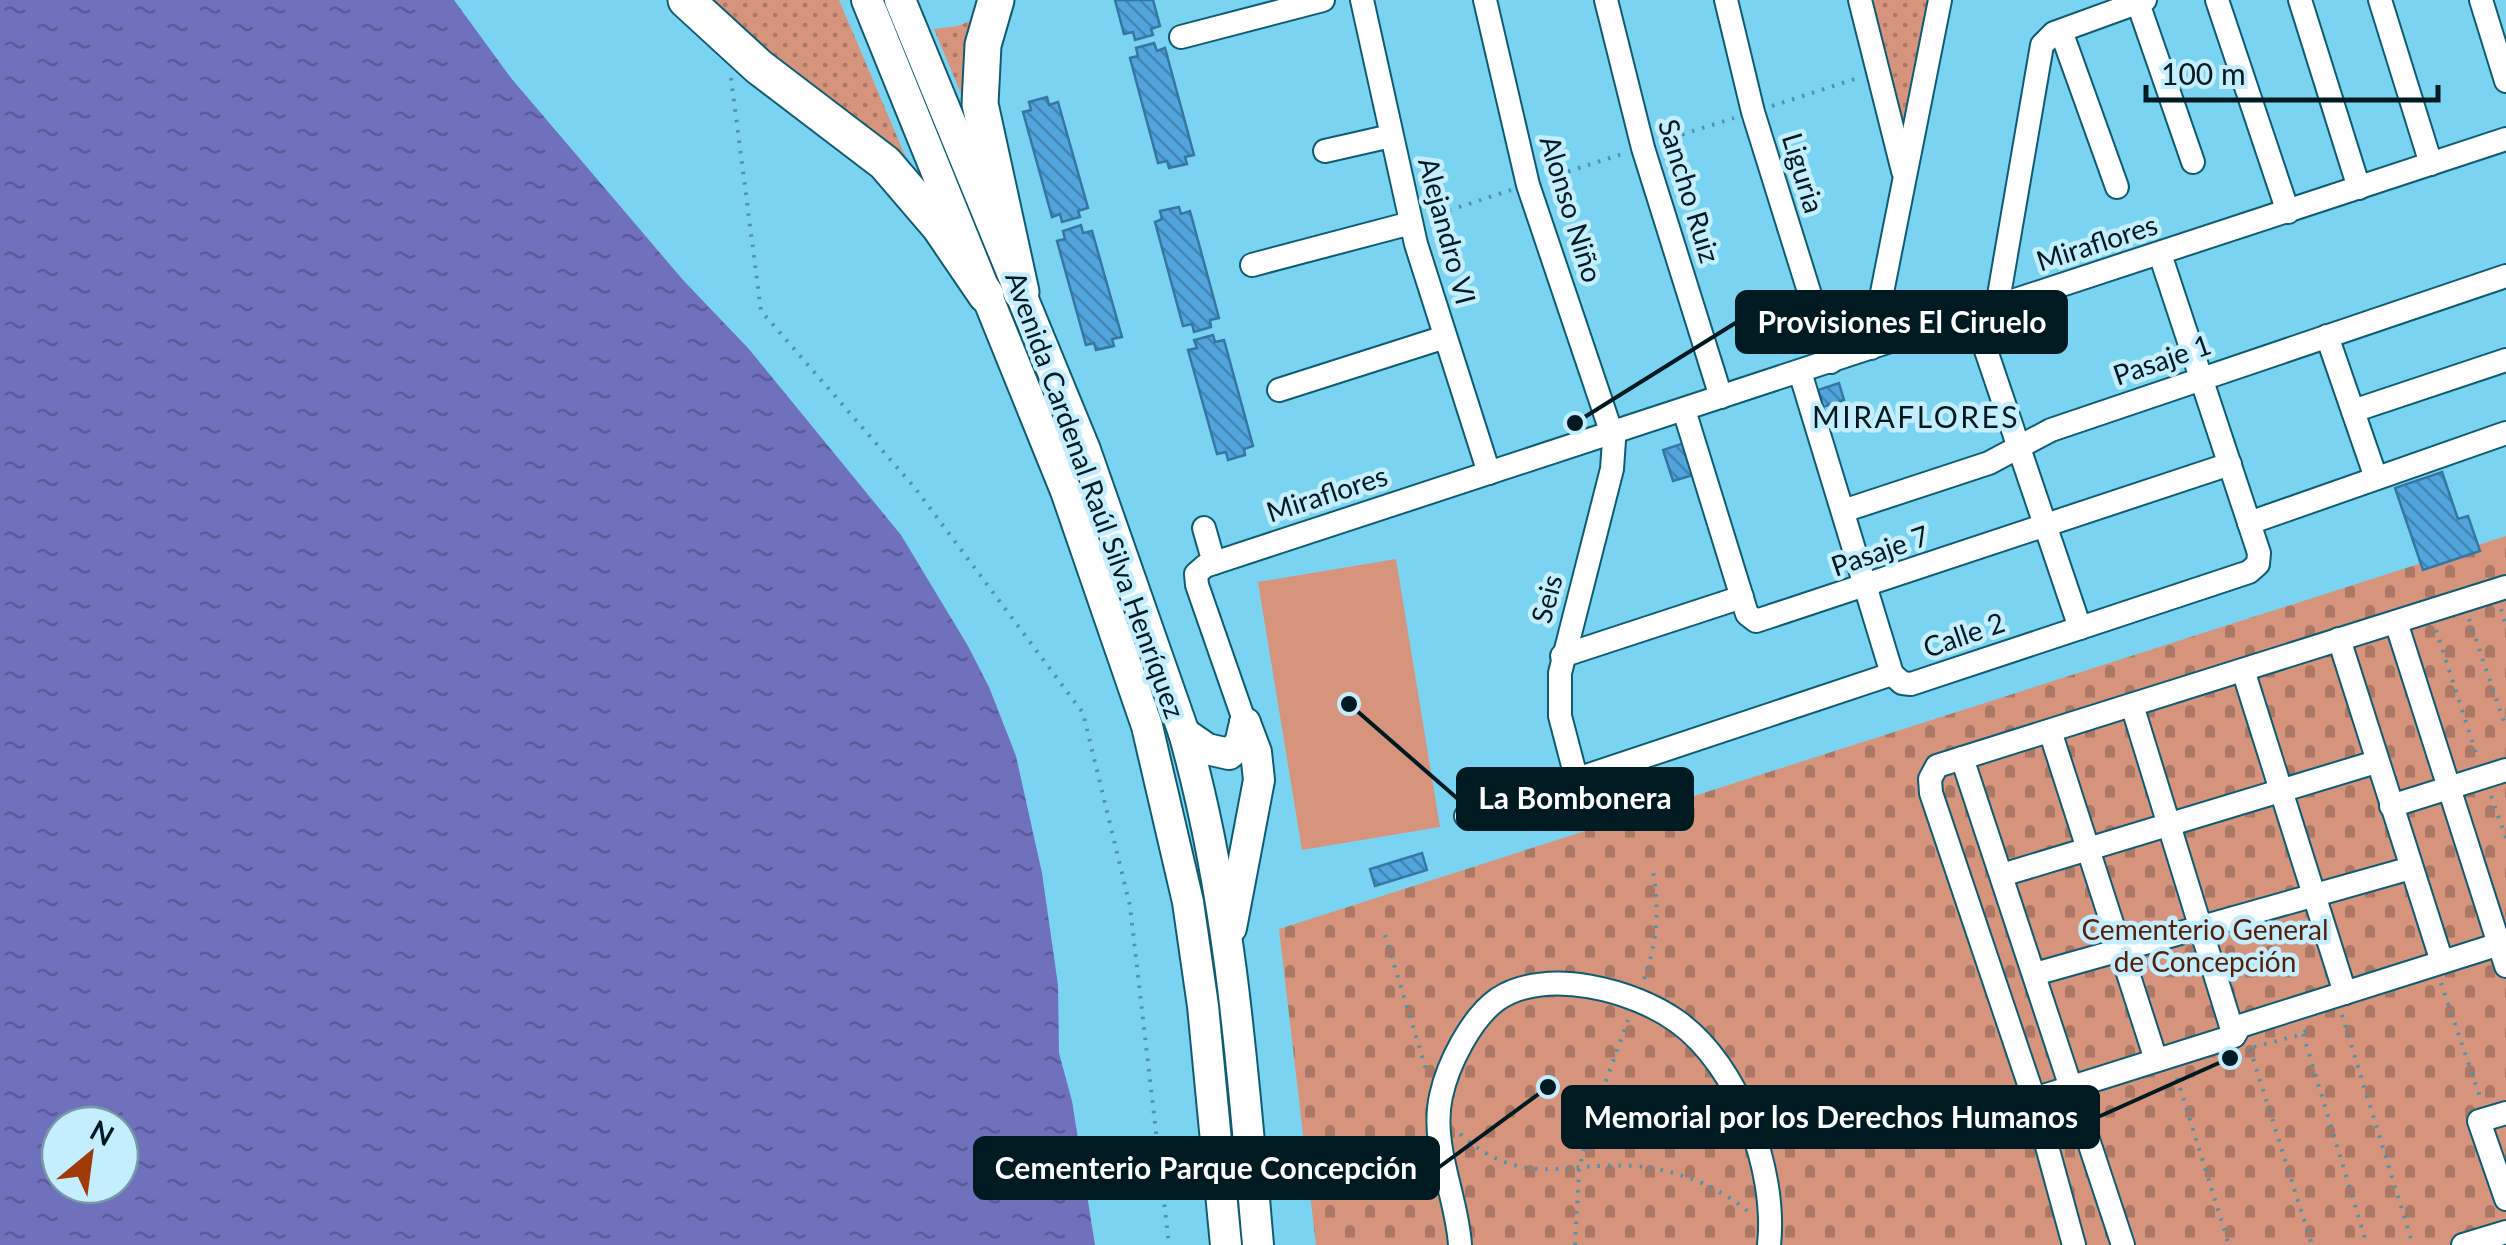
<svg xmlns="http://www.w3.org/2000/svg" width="2506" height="1245" viewBox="0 0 2506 1245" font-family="Lato,sans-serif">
<defs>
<pattern id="grass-dots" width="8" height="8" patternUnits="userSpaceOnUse" patternTransform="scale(2.5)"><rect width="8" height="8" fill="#d6947d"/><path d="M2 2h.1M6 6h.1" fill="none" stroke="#ab7866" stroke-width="1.8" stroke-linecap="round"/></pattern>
<pattern id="cemetery-stones" width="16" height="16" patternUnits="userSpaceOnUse" patternTransform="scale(2.5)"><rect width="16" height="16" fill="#d6947d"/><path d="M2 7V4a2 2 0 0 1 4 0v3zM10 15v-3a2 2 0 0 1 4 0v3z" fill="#ab7866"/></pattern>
<pattern id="water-ripples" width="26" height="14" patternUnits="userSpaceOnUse" patternTransform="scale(2.5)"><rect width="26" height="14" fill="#6f71bd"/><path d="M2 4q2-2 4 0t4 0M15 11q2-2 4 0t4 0" fill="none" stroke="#595c99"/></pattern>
<pattern id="building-back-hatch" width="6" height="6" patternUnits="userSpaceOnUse" patternTransform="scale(2.5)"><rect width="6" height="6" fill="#51a4dc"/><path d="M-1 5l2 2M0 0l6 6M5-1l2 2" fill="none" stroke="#4185b2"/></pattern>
</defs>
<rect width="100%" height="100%" fill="#7ad4f1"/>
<g fill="url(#grass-dots)">
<polygon points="705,0 839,0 915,179 793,79"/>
<polygon points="1872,0 1930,0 1904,133"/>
<polygon points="977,18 965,103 934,29 958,26"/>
</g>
<polygon fill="url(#cemetery-stones)" points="2506,536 2506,1245 1316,1245 1279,929"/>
<polygon fill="#d6947d" points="1396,559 1440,827 1302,850 1258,582"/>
<path fill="url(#water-ripples)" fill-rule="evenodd" d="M0,0h454l57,78 172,202 65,68 153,187 67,111 21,41 27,69 26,117 16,112 1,68 13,48 23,144h-1095zM60,1125h60v60h-60z"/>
<g fill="url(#building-back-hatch)" stroke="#3577a2" stroke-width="2.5">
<polygon points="1115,0 1153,0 1160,26 1151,29 1153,35 1135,40 1133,32 1124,34"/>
<polygon points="1154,43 1157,51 1165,48 1194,155 1185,157 1187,164 1169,168 1167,161 1158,163 1130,58 1138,56 1136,48"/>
<polygon points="1047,97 1049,105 1058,102 1088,208 1078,211 1080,217 1062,222 1060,214 1052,217 1023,112 1031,110 1029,102"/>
<polygon points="1179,207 1181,214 1190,211 1219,318 1210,320 1211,327 1194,332 1192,324 1183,326 1155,222 1162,219 1160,211"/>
<polygon points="1081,225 1083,233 1092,231 1122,337 1112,339 1114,346 1096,350 1094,343 1086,345 1057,241 1065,239 1063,231"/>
<polygon points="1213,335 1215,342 1224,340 1253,446 1244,449 1245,455 1228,460 1226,452 1217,454 1188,350 1197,348 1194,340"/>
<polygon points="1839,383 1844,400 1823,407 1818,390"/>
<polygon points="1687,442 1697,474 1673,481 1663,450"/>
<polygon points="2442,472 2458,519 2468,516 2480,551 2423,570 2395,488"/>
<polygon points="1422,853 1427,870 1375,886 1370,869"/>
</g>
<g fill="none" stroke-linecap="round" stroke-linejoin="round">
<g stroke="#0f5c71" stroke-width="26">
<g id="minor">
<polyline points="1362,0 1416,244 1489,473"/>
<polyline points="1485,0 1528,185 1614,440 1612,469 1560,673 1560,716 1577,781"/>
<polyline points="1606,0 1643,148 1721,397"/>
<polyline points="1726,0 1753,112 1831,362"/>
<polyline points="1860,0 1903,171"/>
<polyline points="2217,0 2288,212"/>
<polyline points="2300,0 2359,188"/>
<polyline points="2380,0 2431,164"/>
<polyline points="2481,0 2506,81"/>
<polyline points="2138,3 2193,162"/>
<polyline points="2061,31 2117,187"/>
<polyline points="1181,37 1323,0"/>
<polyline points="1325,151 1391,136"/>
<polyline points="1252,265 1411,223"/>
<polyline points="1997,307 2042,45 2054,33 2145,0"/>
<polyline points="1974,315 2080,628"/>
<polyline points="2327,336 2376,478"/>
<polyline points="1871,348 1940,0"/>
<polyline points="1800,372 1892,674"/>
<polyline points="1279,390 1445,337"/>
<polyline points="1684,410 1747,614 1756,621 2230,464"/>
<polyline points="2353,411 2506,360"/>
<polyline points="1843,511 1989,463 2051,430 2506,276"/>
<polyline points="2249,523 2506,433"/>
<polyline points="1204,528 1214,563"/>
<polyline points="2396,622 2506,966"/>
<polyline points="2339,639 2442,962"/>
<polyline points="1562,656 1742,597"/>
<polyline points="2243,670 2345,993"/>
<polyline points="1892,674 1902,683 1911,684 2249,572 2258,564 2259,553 2160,254"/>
<polyline points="2132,705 2234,1036"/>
<polyline points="1245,723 1197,585 1196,574 1205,566 2506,139"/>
<polyline points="2050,731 2156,1060"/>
<polyline points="1962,758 2123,1245"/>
<polyline points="2391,806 2506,770"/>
<polyline points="1466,816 1892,674"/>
<polyline points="2002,875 2376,762"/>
<polyline points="2035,974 2411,868"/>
<polyline points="2034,1099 2234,1036 2240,1026 2506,942"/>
<polyline points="2506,1113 2479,1121 2506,1199"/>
<path d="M1460,1245c-3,-49 -30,-100 -19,-149 7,-32 30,-78 57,-97 48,-32 136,-9 180,23 61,44 99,149 91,223"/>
<polyline points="2074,1245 2034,1099 1931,793 1930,779 1937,766 2506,587"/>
<polyline points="2463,1245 2506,1232"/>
</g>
</g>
<g stroke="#0f5c71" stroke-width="34">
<g id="major">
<polyline points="867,0 1066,491 1147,726 1188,902 1203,1006 1226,1245"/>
<path d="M900,0l185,450 99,283c47,166 59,341 74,512"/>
<polyline points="1184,733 1207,749 1229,754 1240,744 1245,723"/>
<polyline points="1231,928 1259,780 1256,752 1245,723"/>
</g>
</g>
<g stroke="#0f5c71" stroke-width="39">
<g id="highway">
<polyline points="686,0 759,67 885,163 939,226 986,295"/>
<polyline points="996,0 983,45 980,104 1021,292"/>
</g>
</g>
<g stroke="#5093a9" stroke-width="4" stroke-dasharray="2.5 8" stroke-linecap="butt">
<polyline points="731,78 761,311 915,488 1083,713 1130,906 1169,1245"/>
<polyline points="1772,106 1858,78"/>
<polyline points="1662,141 1734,118"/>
<polyline points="1548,178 1625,153"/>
<polyline points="1429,217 1511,190"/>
<polyline points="2501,609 2506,626"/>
<polyline points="2469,619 2506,728"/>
<polyline points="2436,630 2478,759"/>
<polyline points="2491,796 2506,838"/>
<polyline points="1385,935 1426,1069"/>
<path d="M1644,979c14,-39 16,-72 8,-113"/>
<polyline points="2441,983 2480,1097"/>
<polyline points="2342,1015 2413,1245"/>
<polyline points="2303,1034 2367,1245"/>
<polyline points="2254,1047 2303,1034 2310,1026"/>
<polyline points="2250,1049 2312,1245"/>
<polyline points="2177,1078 2229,1245"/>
<path d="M1460,1134c64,56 104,27 176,32 42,4 82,20 114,47"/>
<polyline points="1575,1245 1579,1170 1588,1130 1628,1020"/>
</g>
<use href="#minor" stroke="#fff" stroke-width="22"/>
<use href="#major" stroke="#fff" stroke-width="30"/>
<use href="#highway" stroke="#fff" stroke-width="35"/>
</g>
<g text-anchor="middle" stroke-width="9" stroke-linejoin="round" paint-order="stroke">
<g font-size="28" fill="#001a22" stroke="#c4eefd">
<text transform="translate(1803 173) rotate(73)" y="10">Liguria</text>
<text transform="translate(1689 191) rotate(73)" y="10">Sancho Ruiz</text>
<text transform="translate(1571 209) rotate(73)" y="10">Alonso Niño</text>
<text transform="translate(1447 231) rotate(75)" y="10">Alejandro VI</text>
<text transform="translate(2097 243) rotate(-18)" y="10">Miraflores</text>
<text transform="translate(2162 360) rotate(-19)" y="10">Pasaje 1</text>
<text transform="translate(1327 494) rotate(-18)" y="10">Miraflores</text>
<text transform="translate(1095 495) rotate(70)" y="10">Avenida Cardenal Raúl Silva Henríquez</text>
<text transform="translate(1880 551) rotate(-19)" y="10">Pasaje 7</text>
<text transform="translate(1547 599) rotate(-75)" y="10">Seis</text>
<text transform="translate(1964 635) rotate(-19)" y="10">Calle 2</text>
</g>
<g font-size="28" fill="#541e07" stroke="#c4eefd">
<text x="2205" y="940">Cementerio General<tspan x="2205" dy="32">de Concepción</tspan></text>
</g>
<g font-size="30" letter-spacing="2.5" fill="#001a22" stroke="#c4eefd">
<text x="1916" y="428">MIRAFLORES</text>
</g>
</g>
<path fill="none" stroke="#001a22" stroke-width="4" d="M1575 423L1737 322M1349 704L1458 799M2230 1058L2098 1117M1548 1087L1438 1168"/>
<g fill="#001a22" stroke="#c4eefd" stroke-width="4">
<circle cx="1575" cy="423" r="10"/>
<circle cx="1349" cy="704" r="10"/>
<circle cx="2230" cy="1058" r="10"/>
<circle cx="1548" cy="1087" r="10"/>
</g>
<g fill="#001a22" stroke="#001a22" stroke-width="4">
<rect x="1737" y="292" width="329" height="60" rx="10"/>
<rect x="1458" y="769" width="234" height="60" rx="10"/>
<rect x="1563" y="1087" width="535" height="60" rx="10"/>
<rect x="975" y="1138" width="463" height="60" rx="10"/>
</g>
<g font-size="30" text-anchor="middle" font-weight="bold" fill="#fff">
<text x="1902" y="333">Provisiones El Ciruelo</text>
<text x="1575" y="809">La Bombonera</text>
<text x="1831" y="1128">Memorial por los Derechos Humanos</text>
<text x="1206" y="1179">Cementerio Parque Concepción</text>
</g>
<g transform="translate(90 1155) rotate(29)"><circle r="48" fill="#c4eefd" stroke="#7699a5" stroke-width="2.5"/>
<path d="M0-8L18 38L0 25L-18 38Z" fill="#9f3a09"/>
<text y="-15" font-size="28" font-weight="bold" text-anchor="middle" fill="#001a22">N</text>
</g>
<path d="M2146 85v15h292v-15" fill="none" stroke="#001a22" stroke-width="5"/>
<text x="2161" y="85" font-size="30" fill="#001a22" stroke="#c4eefd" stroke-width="8" paint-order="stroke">100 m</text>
</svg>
